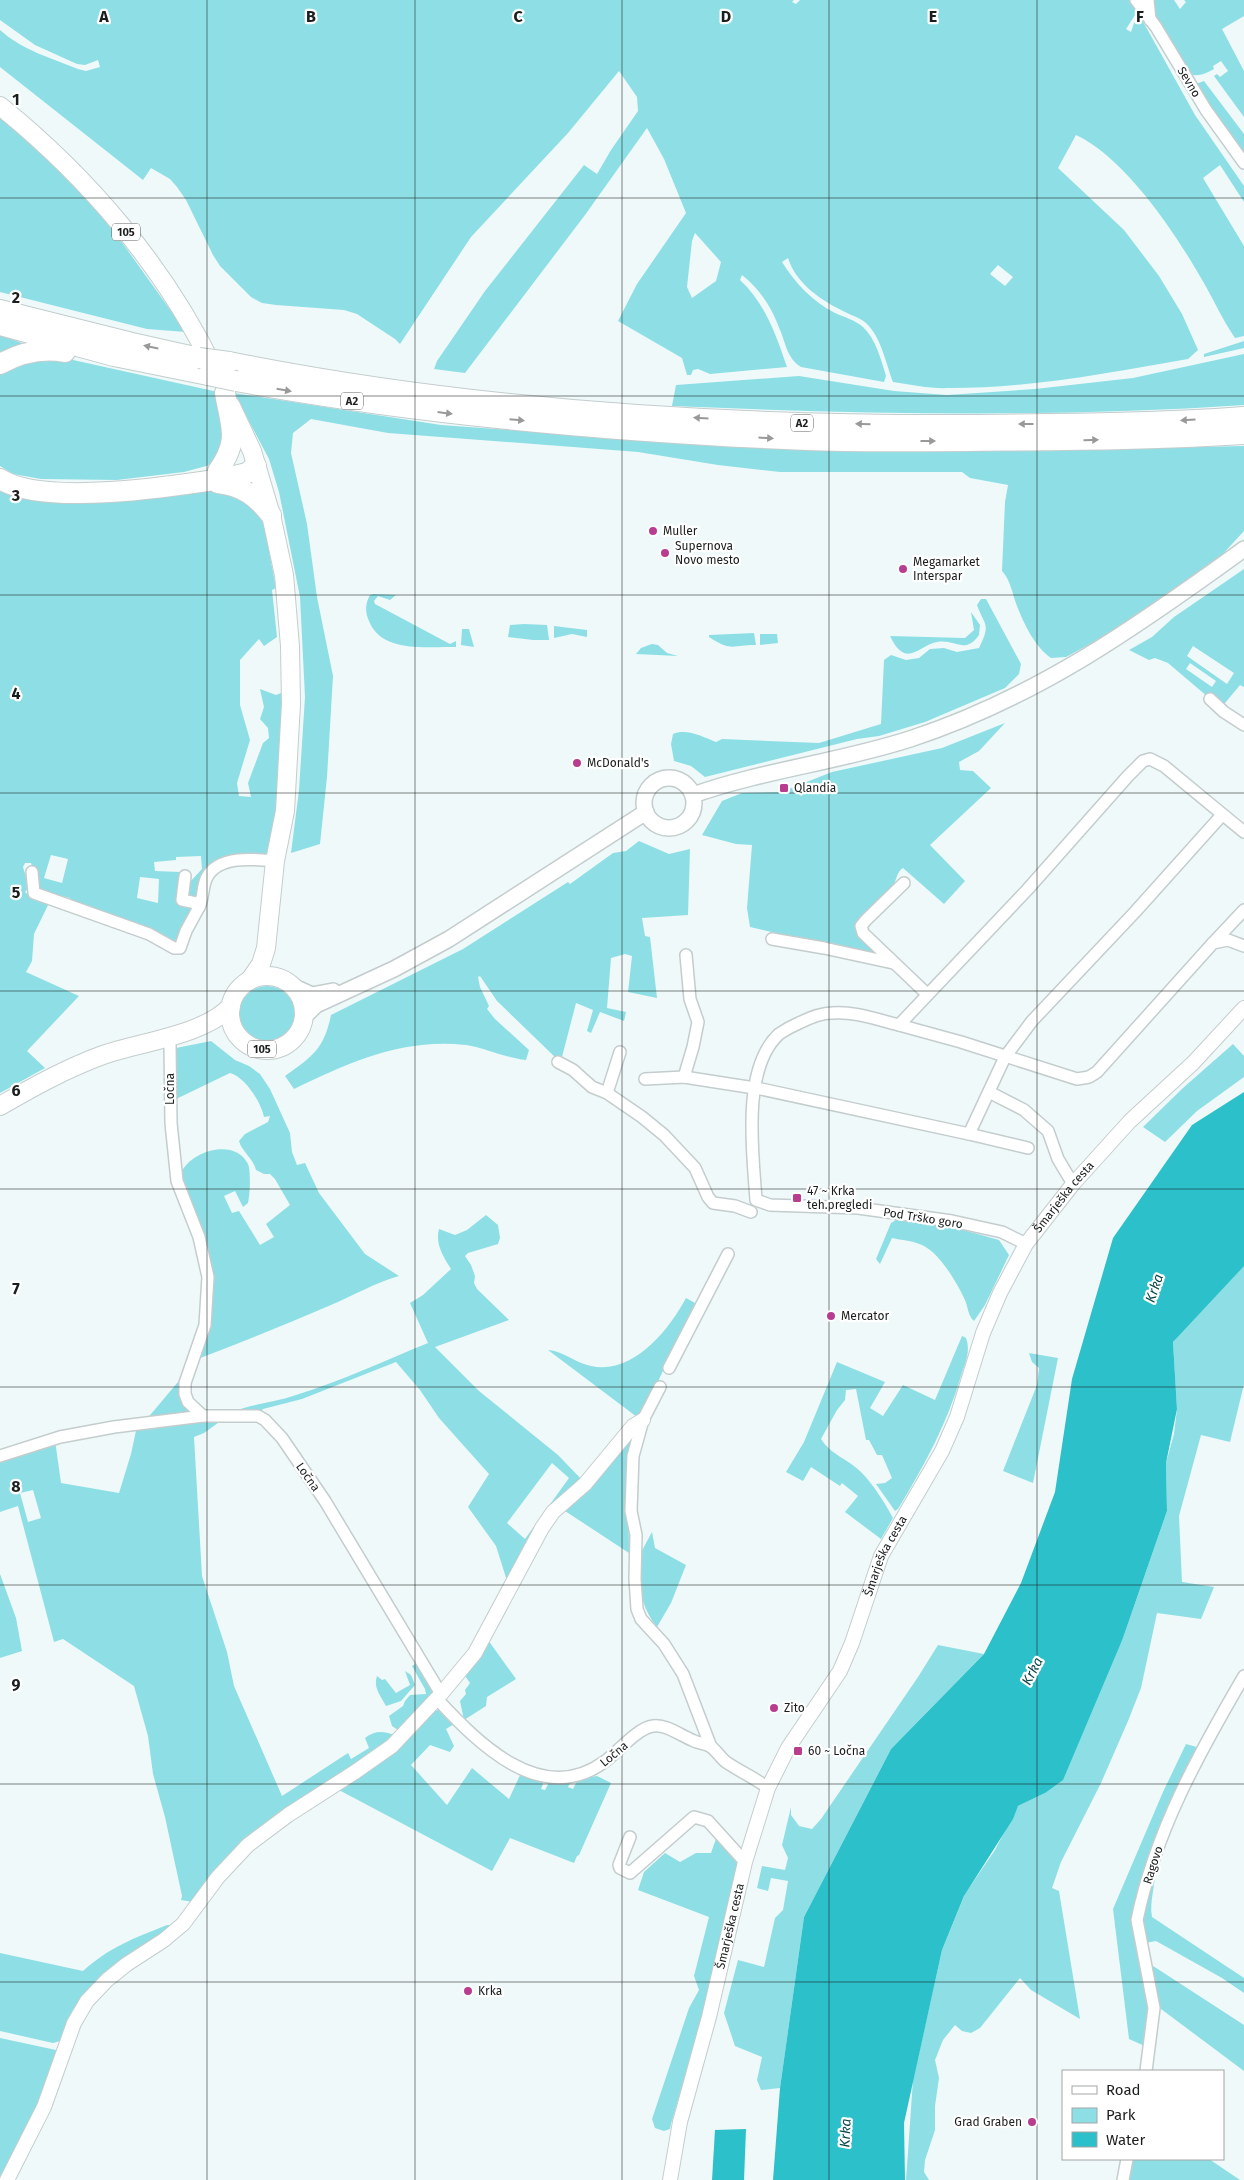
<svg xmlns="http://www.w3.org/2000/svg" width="1244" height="2180" viewBox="0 0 1244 2180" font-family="'Fira Sans',sans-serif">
<rect width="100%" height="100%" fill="#eff9f9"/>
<g fill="#8ddfe5" fill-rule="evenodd">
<path d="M0,0h794l-2,2 4,2 4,-4h329l8,12 -11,17 5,3 3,-9 7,-5 54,97 49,71v16l-24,-37 -17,13 41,68v90l-9,2c-13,-19 -22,-40 -34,-60 -27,-47 -76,-120 -125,-143l-18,33 66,62 35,46 23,38 16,36 -10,9c-79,14 -158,29 -238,29 -19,1 -38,-3 -57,-6 -7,-18 -11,-42 -25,-57 -5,-6 -15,-9 -23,-13 -23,-11 -49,-28 -57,-54l-6,4c13,21 31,40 53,51 9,4 20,7 28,14 13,12 18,33 23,49l-2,6 -83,-15c-14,-9 -15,-23 -21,-37 -8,-22 -20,-41 -38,-55l-2,5c25,23 36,55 47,87l-77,7 -12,-5 -5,1 -2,5h-4l-5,-17 -64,-37 19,-37 49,-71 -22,-54 -17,-31 -62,87 -120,158 -31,-4 3,-8 48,-70 99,-126 13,9 14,-24 27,-39 -1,-14 -18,-26 -51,62 -97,104 -71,107 -5,-5 -38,-25 -13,-4 -68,-5 -14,-2 -11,-6 -31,-31 -7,-11 -27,-55 -9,-13 -7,-8 -19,-11 -8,12 -143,-113v-37c22,20 51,28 78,39l8,2 14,-4 -2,-7 -13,5 -8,-1 -42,-19 -35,-25zM695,233l26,29 -5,19 -24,17 -5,-11 5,-46zM998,265l15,12 -8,9 -15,-12z"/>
<path d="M1151,0h23l6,9 6,-7 -2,-2h60v16l-22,13 22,42v46l-30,-41 3,-2 3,3 8,-6 -7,-10 -8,5 1,3c-9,5 -16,8 -26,5l-34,-59z"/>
<polygon points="1204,81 1244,134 1244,158 1193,85"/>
<polygon points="0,115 81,191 116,234 186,332 147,329 0,292"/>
<polygon points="0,335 25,344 0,353"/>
<polygon points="1244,341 1244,348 1204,357 1204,354"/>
<path d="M1244,354v51c-190,13 -381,9 -572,1l4,-21 123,-9 95,15 53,4 88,-6 98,-11z"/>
<polygon points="55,356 218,392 229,438 210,465 184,472 117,480 41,479 13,474 0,466 0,369"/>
<path d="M234,393l207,32 221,16 237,9 112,1 233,-5v85l-24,26 -106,74 -48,26 -15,1c-16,-11 -27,-34 -34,-52 -5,-13 -6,-25 -15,-35l3,-69 3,-17 -38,-7 -8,-6h-182l-62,-7 -80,-13 -250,-19 -77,-14 -18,14 -2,20 16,71 10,73 16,79 -6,101 -7,67 -29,9 8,-63 6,-93 -5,-100 -21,-105 -10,-33z"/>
<path d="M230,487l33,32 13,69 -4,2 5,47 -13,9 -5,-7 -19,21v45l10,35 -13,43 2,13 12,1 -3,-14 15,-40 6,-5 -1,-10 -8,-9 4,-12 -4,-18 16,6 5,-2 2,-29 4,30 -15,162 -49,4 -26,40 -10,-2 2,-15 13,-14 -1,-13 -25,1v3l-22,2 1,9 25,1v24l14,10 -14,34 -5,4 -103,-41 -2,-5 -32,-7 -7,-28h-6l-2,4 6,20 -4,5 11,9h14l-16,33 -2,27 -6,11 53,24 -52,55 18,17 -45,25v-604zM51,855l17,4 -6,24 -18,-5zM140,877l19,2 -1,24 -21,-5z"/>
<path d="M1244,569v118l-4,-2 -19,23 -53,-45 -13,-5 -6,2 -20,-10 23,-13 22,-20zM1193,646l41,27 -7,11 -40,-28zM1190,663l26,18 -4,6 -26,-18z"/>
<path d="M373,594l23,1 -6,5 -12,-4 -4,5 1,3 75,40 6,-3v6c-29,-1 -74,7 -87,-26 -4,-9 -4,-17 1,-26z"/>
<path d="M981,599h5l35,65 -2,10 -14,14 -80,34 -46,14 -22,3 -152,38 -14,-11 -17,-5 -3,-17 2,-10c14,-6 30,3 43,8l6,-3 97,4 62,-19 3,-64 7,-5 15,5 13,-2 11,-9 14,-1 13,4 22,-4c12,-25 6,-21 -2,-43z"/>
<path d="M971,612l9,13 -1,10c-14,20 -23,4 -42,7 -18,3 -31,28 -47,-6l75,2 9,-8z"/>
<polygon points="524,624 547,625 549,640 533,640 508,637 510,625"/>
<polygon points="554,626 587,630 587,637 572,634 554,638"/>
<polygon points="462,629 469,629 474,647 461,645"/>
<path d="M754,633l2,12c-24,0 -24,7 -47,-8v-2z"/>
<polygon points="760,634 777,634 778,643 760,645"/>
<polygon points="652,644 658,645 667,653 678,656 636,654 641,648"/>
<path d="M1005,723l-26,28 -20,11 1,8 13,1 18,17 -61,57 35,36 -21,23 -41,-36c-6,4 -6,10 -9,16 -10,16 -25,29 -38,42l26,30 -39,-7 -93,-22 -3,-19 5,-63 -16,-1 -34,-9 20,-34 20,-8 39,-1 51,-20 110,-24z"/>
<path d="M639,841l30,13 21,-5 -2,66 -46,3 3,18 5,1 7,61 -29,-6 4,-36 -7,-2 -14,4 -4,50 19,4 -2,9 -24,-9 -9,21 -4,-2 6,-21 -17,-7 -14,54 -5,2 -60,-58 -17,-25 -2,1 2,10 9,19 -2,3 8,10 34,31 -3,10c-21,-2 -40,-12 -60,-15 -64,-7 -116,17 -172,44l-9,-13c28,-20 39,-27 46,-61l132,-66 105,-67 2,2 43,-31 13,-2z"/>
<circle cx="267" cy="1014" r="28"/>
<path d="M211,1041l24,19 14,6 11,8 10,15 20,44 2,19 5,13 8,-2 14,30 46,61 34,22c-24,7 -45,19 -68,29 -45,19 -90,38 -136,55l15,-69 -29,-118c9,-22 54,-36 67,-9 3,7 2,31 0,39l-5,4 -8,-16 -11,5 8,17 7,-2 21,34 14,-8 -8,-13 24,-19 -15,-26 -5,-5h-6l-8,-4c-3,-12 -14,-18 -17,-29l6,-7 23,-12 2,-6 -6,1c-3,-15 -19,-40 -34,-44l-58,28 -1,-16 5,-37z"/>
<polygon points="1233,1044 1244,1056 1244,1077 1197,1111 1165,1142 1143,1127 1183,1088"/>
<path d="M486,1215l12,10 2,13 -2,6 -30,9 -3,3 6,9 4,11 -1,7 3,6 32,31 -74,27 44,44 79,64 25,26 -75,103 -12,-38 -28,-39 21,-33 -50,-56 -19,-28 -24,-28 -94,37 -39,10 -3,3 -31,1c21,-9 45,-10 67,-18 45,-14 88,-34 132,-52l-18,-40 13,-8 28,-26c-8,-13 -16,-25 -12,-40l16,6 12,-5zM552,1463l17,15 -44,61 -18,-16z"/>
<path d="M899,1218l68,13 32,9 10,15 -24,50 -11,16c-6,-5 -6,-14 -9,-21 -8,-17 -25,-47 -43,-55 -8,-4 -21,-5 -30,-7l-12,26 -4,-5 15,-36z"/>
<polygon points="1244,1255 1244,1384 1230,1442 1201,1435 1179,1516 1182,1582 1214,1587 1201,1619 1157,1613 1141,1688 1128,1721 1101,1783 1061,1862 1052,1888 1059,1891 1080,2019 1031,1990 1020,1978 980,2028 971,2033 962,2031 955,2025 943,2040 935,2060 939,2078 935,2106 935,2130 925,2160 924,2172 929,2180 906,2180 913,2080 942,1950 965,1894 995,1850 1018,1806 1045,1793 1123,1638 1167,1511 1166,1463 1174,1434 1177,1409 1173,1342"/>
<path d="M686,1298l9,5 -51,108 -7,6 -89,-67c15,1 28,13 43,16 42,9 78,-36 95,-68z"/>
<path d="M962,1336l4,2c5,14 -1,25 -5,38 -14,48 -37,90 -63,133l-3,2 -19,-27 9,-1 7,-5 -10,-23h-5l-8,-15h-3l-10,-51 -10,1 -1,10 -8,10 -16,29c10,16 27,20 40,33 12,12 24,31 32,46l-12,21 -36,-27 13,-16 -16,-13 -2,3 -29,-19 -8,14 -17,-9 18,-30 33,-80 48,20 -15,26 13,8 20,-31 32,15z"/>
<polygon points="1029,1353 1058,1358 1033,1483 1003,1471 1037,1385 1039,1368 1032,1362"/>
<polygon points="183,1376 194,1413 146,1420"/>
<path d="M222,1420l-18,13 -10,4 8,139 25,76 7,34 48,110 66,-43 3,6 18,-11 -4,-10c10,-8 20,-7 31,-2l-85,60 -118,106 -12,-2 1,-4 -17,-79 -12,-43 -5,-38 -14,-50 -71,-47 -9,3 -36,-136 -18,6v-53l55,-19 6,43 58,10 12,-39 6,-28zM33,1490l8,28 -13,4 -8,-29z"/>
<path d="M633,1437c-13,37 -3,79 -4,116l-67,-44 63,-68z"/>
<path d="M652,1532l3,16 31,17 -15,38 -14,24c-16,-20 -21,-46 -17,-70 2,-8 8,-17 12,-25z"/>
<polygon points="0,1574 16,1618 22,1651 0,1658"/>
<polygon points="488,1640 516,1679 487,1697 486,1706 464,1720 460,1701 466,1694 465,1690 470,1683 463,1673"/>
<polygon points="938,1645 984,1654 891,1749 804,1917 780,2088 761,2090 757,2080 762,2057 735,2046 724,2013 738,1960 764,1967 775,1918 783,1910 788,1881 771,1878 768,1891 757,1888 762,1866 785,1870 788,1858 782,1845 791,1807 791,1815 799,1826 812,1829 821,1819 918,1677"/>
<polygon points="418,1662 434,1693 407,1726 398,1730 392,1726 389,1716 403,1706 405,1701 410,1695 426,1694 425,1689 412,1666"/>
<path d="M405,1671l6,4 4,10 -14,16 -15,5c-5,-10 -13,-18 -9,-30l5,4 3,-1 11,14 14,-8z"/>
<polygon points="438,1710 442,1710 456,1723 446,1729 454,1746 450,1752 430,1745 411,1765 447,1805 472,1768 509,1799 521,1773 541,1779 543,1784 541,1789 545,1790 550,1781 571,1781 568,1787 573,1789 578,1779 597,1776 611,1783 579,1855 577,1856 574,1863 510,1838 492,1871 337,1789 432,1712"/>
<polygon points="1186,1744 1200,1748 1136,1901 1149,2012 1147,2047 1129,2039 1113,1909 1163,1792"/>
<polygon points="717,1836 738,1863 698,2032 671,2124 670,2129 664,2131 655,2128 652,2119 689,2008 699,1990 694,1976 709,1917 638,1890 644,1872 665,1853 680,1862 696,1853 711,1853"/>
<path d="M1155,1869c1,16 -6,32 -3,48l92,61v15l-22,-15 -66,-37 -11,2 -2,-29z"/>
<path d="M167,1925h3l-4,6 -99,93 -7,17 -7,2 -53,-12v-78l83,18c28,-25 50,-32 84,-46z"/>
<polygon points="1150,1964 1244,2025 1244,2071 1157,2006"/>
<path d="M0,2038l56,12c-11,47 -31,89 -56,130z"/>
<polygon points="1133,2159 1209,2159 1240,2180 1128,2180"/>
</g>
<g fill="#2cc0ca">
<polygon points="1244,1092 1244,1266 1173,1342 1177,1409 1166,1463 1167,1511 1123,1638 1063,1780 1045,1793 1018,1806 1013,1819 964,1896 942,1950 904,2123 905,2180 773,2180 780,2088 804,1917 891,1749 984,1654 1021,1583 1055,1492 1072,1379 1113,1238 1192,1125"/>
<polygon points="746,2129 744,2180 712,2180 715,2130"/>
</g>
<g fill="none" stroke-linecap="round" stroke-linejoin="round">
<g stroke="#c4cdcd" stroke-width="14">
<g id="minor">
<polyline points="1136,0 1156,27 1206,110 1244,163"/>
<polyline points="1148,0 1150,20"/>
<polyline points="1210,699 1224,712 1244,725"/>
<polyline points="32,872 34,893 149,934 174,948 180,948 186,931 199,907"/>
<path d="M185,876l-3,24 14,3 3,4c5,-10 3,-21 8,-30 12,-22 47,-18 68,-16"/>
<polyline points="904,883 866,920 861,926 863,933 927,994"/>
<polyline points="772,939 824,948 893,963"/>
<polyline points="1213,943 1244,910"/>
<polyline points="899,1025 961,1042 1077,1079 1089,1077 1097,1072 1213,943 1228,940 1244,946"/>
<polyline points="170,1045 171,1123 177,1181 199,1237 208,1277 205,1325 185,1383 185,1394 188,1402 203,1416"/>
<polyline points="558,1062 573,1070 592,1087 607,1093 642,1117 664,1135 695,1168 708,1197 713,1203 735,1206 751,1212"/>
<polyline points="684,1077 693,1047 698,1022 690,999 686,955"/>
<polyline points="645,1079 684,1077 761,1089 969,1134"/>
<polyline points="989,1092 1024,1110 1048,1131 1058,1159 1073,1184"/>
<polyline points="607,1093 620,1052"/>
<polyline points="1028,1148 969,1134 1005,1057 1032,1021 1135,912 1222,815"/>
<path d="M1026,1244l-24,-12 -50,-11 -94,-13 -88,-3 -14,-5c-3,-46 -15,-131 23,-166 6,-4 13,-8 20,-11 10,-5 21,-10 33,-10 22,-2 46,7 67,12l128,-135 101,-114 15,-15 7,-2 14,7 80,66"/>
<polyline points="669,1368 728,1254"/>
<polyline points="660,1387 643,1420 633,1456 631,1511 636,1535 635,1579 637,1609 641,1619 664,1644 683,1674 711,1747"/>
<polyline points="0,1456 60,1437 114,1427 203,1416 258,1416 265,1420 282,1438 325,1501 441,1694"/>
<path d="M437,1699c40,43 104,109 167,63 13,-9 33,-34 49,-36 13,-2 27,9 39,14 5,3 12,3 18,6 5,3 10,11 16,16 13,9 29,16 42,26"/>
<polyline points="630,1837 619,1865 620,1868 630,1873 694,1817 708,1821 745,1862"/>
<path d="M1146,2071l8,-63 -17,-88c18,-88 62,-167 107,-244"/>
<polyline points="1123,2180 1127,2159"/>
</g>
</g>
<g stroke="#c4cdcd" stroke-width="16">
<g id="tertiary">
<polyline points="7,2180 44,2107 74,2023 87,2001 107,1980 127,1964 164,1940 183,1924 218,1877 248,1845 288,1815 355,1772 392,1746 441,1694 475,1653 542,1528 553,1512 585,1484 633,1426 643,1420"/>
<path id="s1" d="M670,2180l10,-58 29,-105 36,-155 23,-74 20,-40 52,-77 12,-28 29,-87 61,-105 15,-34 26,-84 17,-40 26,-49 47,-60 57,-63 63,-58 51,-55"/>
</g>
</g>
<g stroke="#c4cdcd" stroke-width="18">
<g id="secondary">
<circle cx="669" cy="803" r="25"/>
<path d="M693,795c71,-25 146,-33 217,-56 126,-41 228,-113 334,-190"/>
<polyline points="292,986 312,995 333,991"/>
<polyline points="303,1018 316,1005 394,969 449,939 646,812"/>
</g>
</g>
<g stroke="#c4cdcd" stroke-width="20">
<g id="primary">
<path d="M0,106c88,71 165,161 214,263"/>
<polyline points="231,406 252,451 271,515 284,575 290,646 291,704 285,811 275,861 266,948 261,964 250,980"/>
<circle cx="267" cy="1013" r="37"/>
<path d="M0,1106c33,-19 67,-38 103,-51 37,-13 102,-20 128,-49"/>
</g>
</g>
<g stroke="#c4cdcd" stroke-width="22">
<g id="motorway">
<polyline points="0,310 132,343 199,358"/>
<polyline points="0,325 114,356 208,375"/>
<path d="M229,362c239,48 490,64 734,63 93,-1 187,-1 281,-8"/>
<path d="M0,364c20,-11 43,-16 65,-12"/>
<path d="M236,381c189,35 380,51 571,59 52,2 105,1 158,1 93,-1 186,-1 279,-7"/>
<path d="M218,471c22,-31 13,-44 7,-78"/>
<path d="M0,479c43,28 176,7 227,-1l20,-5 9,-7"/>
<path d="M218,483c25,3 38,13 53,32"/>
</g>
</g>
<use href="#minor" stroke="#fff" stroke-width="11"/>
<use href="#tertiary" stroke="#fff" stroke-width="14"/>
<use href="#secondary" stroke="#fff" stroke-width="15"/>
<use href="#primary" stroke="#fff" stroke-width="18"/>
<use href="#motorway" stroke="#fff" stroke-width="20"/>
<g stroke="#c4cdcd" stroke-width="22" stroke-linecap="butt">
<g id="motorway-bridge">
<polyline points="199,358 229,362"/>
<polyline points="208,375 236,381"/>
</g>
</g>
<use href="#motorway-bridge" stroke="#fff" stroke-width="20"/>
</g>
<defs><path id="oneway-solid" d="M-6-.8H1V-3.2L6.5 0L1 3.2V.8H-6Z" transform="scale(1.25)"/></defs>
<g fill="#989a9a">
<use href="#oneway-solid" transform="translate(151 347) rotate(-168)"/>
<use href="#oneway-solid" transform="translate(284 390) rotate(10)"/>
<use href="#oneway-solid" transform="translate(445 413) rotate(7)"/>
<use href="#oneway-solid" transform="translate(701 418) rotate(-177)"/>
<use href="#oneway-solid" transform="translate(517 420) rotate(5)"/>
<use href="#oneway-solid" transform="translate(1188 420) rotate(177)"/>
<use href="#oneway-solid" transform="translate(863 424) rotate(-179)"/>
<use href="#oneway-solid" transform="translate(1026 424) rotate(180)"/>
<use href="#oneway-solid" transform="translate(766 438) rotate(3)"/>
<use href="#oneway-solid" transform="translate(1091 440) rotate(-1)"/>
<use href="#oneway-solid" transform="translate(928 441)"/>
</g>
<path fill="none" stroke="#1b1e1e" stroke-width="1" stroke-opacity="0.55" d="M207,0v2180M415,0v2180M622,0v2180M829,0v2180M1037,0v2180M0,198h1244M0,396h1244M0,595h1244M0,793h1244M0,991h1244M0,1189h1244M0,1387h1244M0,1585h1244M0,1784h1244M0,1982h1244"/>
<g fill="#b83d8e" stroke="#fff" stroke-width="2">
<circle cx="653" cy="531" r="5"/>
<circle cx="665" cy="553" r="5"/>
<circle cx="903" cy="569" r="5"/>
<circle cx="577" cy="763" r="5"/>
<rect x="779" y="783" width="10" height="10" rx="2.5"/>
<rect x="792" y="1193" width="10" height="10" rx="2.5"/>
<circle cx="831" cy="1316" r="5"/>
<circle cx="774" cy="1708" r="5"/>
<rect x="793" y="1746" width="10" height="10" rx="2.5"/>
<circle cx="468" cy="1991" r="5"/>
<circle cx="1032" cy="2122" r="5"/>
</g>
<g text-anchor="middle" stroke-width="4.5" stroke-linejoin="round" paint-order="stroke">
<g fill="#fff" stroke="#5f6262" stroke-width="1">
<rect x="112" y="223.5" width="28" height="17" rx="4"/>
<rect x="341" y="392.5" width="22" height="17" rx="4"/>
<rect x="791" y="414.5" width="22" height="17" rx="4"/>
<rect x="248" y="1040.5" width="28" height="17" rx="4"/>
</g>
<g font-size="11" font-weight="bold" fill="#1b1e1e">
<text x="126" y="236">105</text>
<text x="352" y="405">A2</text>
<text x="802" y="427">A2</text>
<text x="262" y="1053">105</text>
</g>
<g font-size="12" fill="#1b1e1e" stroke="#fff">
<text transform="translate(1189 82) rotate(59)" y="4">Sevno</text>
<text transform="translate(170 1089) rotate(-90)" y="4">Ločna</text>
<text dy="4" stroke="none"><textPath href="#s1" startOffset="1070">Šmarješka cesta</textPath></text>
<text transform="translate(923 1218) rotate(9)" y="4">Pod Trško goro</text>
<text transform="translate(308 1477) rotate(55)" y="4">Ločna</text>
<text dy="4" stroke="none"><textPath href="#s1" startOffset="666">Šmarješka cesta</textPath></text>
<text transform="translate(614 1754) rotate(-40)" y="4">Ločna</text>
<text transform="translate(1153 1865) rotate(-72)" y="4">Ragovo</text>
<text dy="4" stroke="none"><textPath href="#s1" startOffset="261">Šmarješka cesta</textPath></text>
</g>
<g font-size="12" fill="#1b1e1e" stroke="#fff" text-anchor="start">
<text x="663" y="535">Muller</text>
<text x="675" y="550">Supernova<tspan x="675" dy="14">Novo mesto</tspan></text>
<text x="913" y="566">Megamarket<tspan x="913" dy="14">Interspar</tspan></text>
<text x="587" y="767">McDonald's</text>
<text x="794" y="792">Qlandia</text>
<text x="807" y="1195">47 ~ Krka<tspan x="807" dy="14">teh.pregledi</tspan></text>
<text x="841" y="1320">Mercator</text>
<text x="784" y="1712">Zito</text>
<text x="808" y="1755">60 ~ Ločna</text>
<text x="478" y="1995">Krka</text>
<text x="1022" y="2126" text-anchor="end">Grad Graben</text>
</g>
<g font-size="14" font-style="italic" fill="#08484c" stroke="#fff">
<text transform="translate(1154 1288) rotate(-71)" y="5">Krka</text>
<text transform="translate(1032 1671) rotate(-63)" y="5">Krka</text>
<text transform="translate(845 2133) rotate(-87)" y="5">Krka</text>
</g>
</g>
<g font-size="16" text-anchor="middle" font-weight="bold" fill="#1b1e1e" stroke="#fff" stroke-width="4.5" stroke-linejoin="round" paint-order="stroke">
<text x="104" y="22">A</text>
<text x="311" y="22">B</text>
<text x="518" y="22">C</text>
<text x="726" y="22">D</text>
<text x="933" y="22">E</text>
<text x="1140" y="22">F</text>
<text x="16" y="105">1</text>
<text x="16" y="303">2</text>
<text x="16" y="501">3</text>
<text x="16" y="699">4</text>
<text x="16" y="898">5</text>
<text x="16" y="1096">6</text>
<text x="16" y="1294">7</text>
<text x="16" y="1492">8</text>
<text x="16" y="1690">9</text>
</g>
<rect x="1062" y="2070" width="162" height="90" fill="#ffffff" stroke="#a4a5a5"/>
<rect x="1072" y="2086" width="25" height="8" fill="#ffffff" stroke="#a4a5a5"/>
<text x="1106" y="2095" font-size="15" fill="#1b1e1e">Road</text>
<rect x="1072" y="2108" width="25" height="15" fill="#8ddfe5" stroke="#a4a5a5"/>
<text x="1106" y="2120" font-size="15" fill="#1b1e1e">Park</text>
<rect x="1072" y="2132" width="25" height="15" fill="#2cc0ca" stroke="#a4a5a5"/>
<text x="1106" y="2145" font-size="15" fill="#1b1e1e">Water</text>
</svg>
